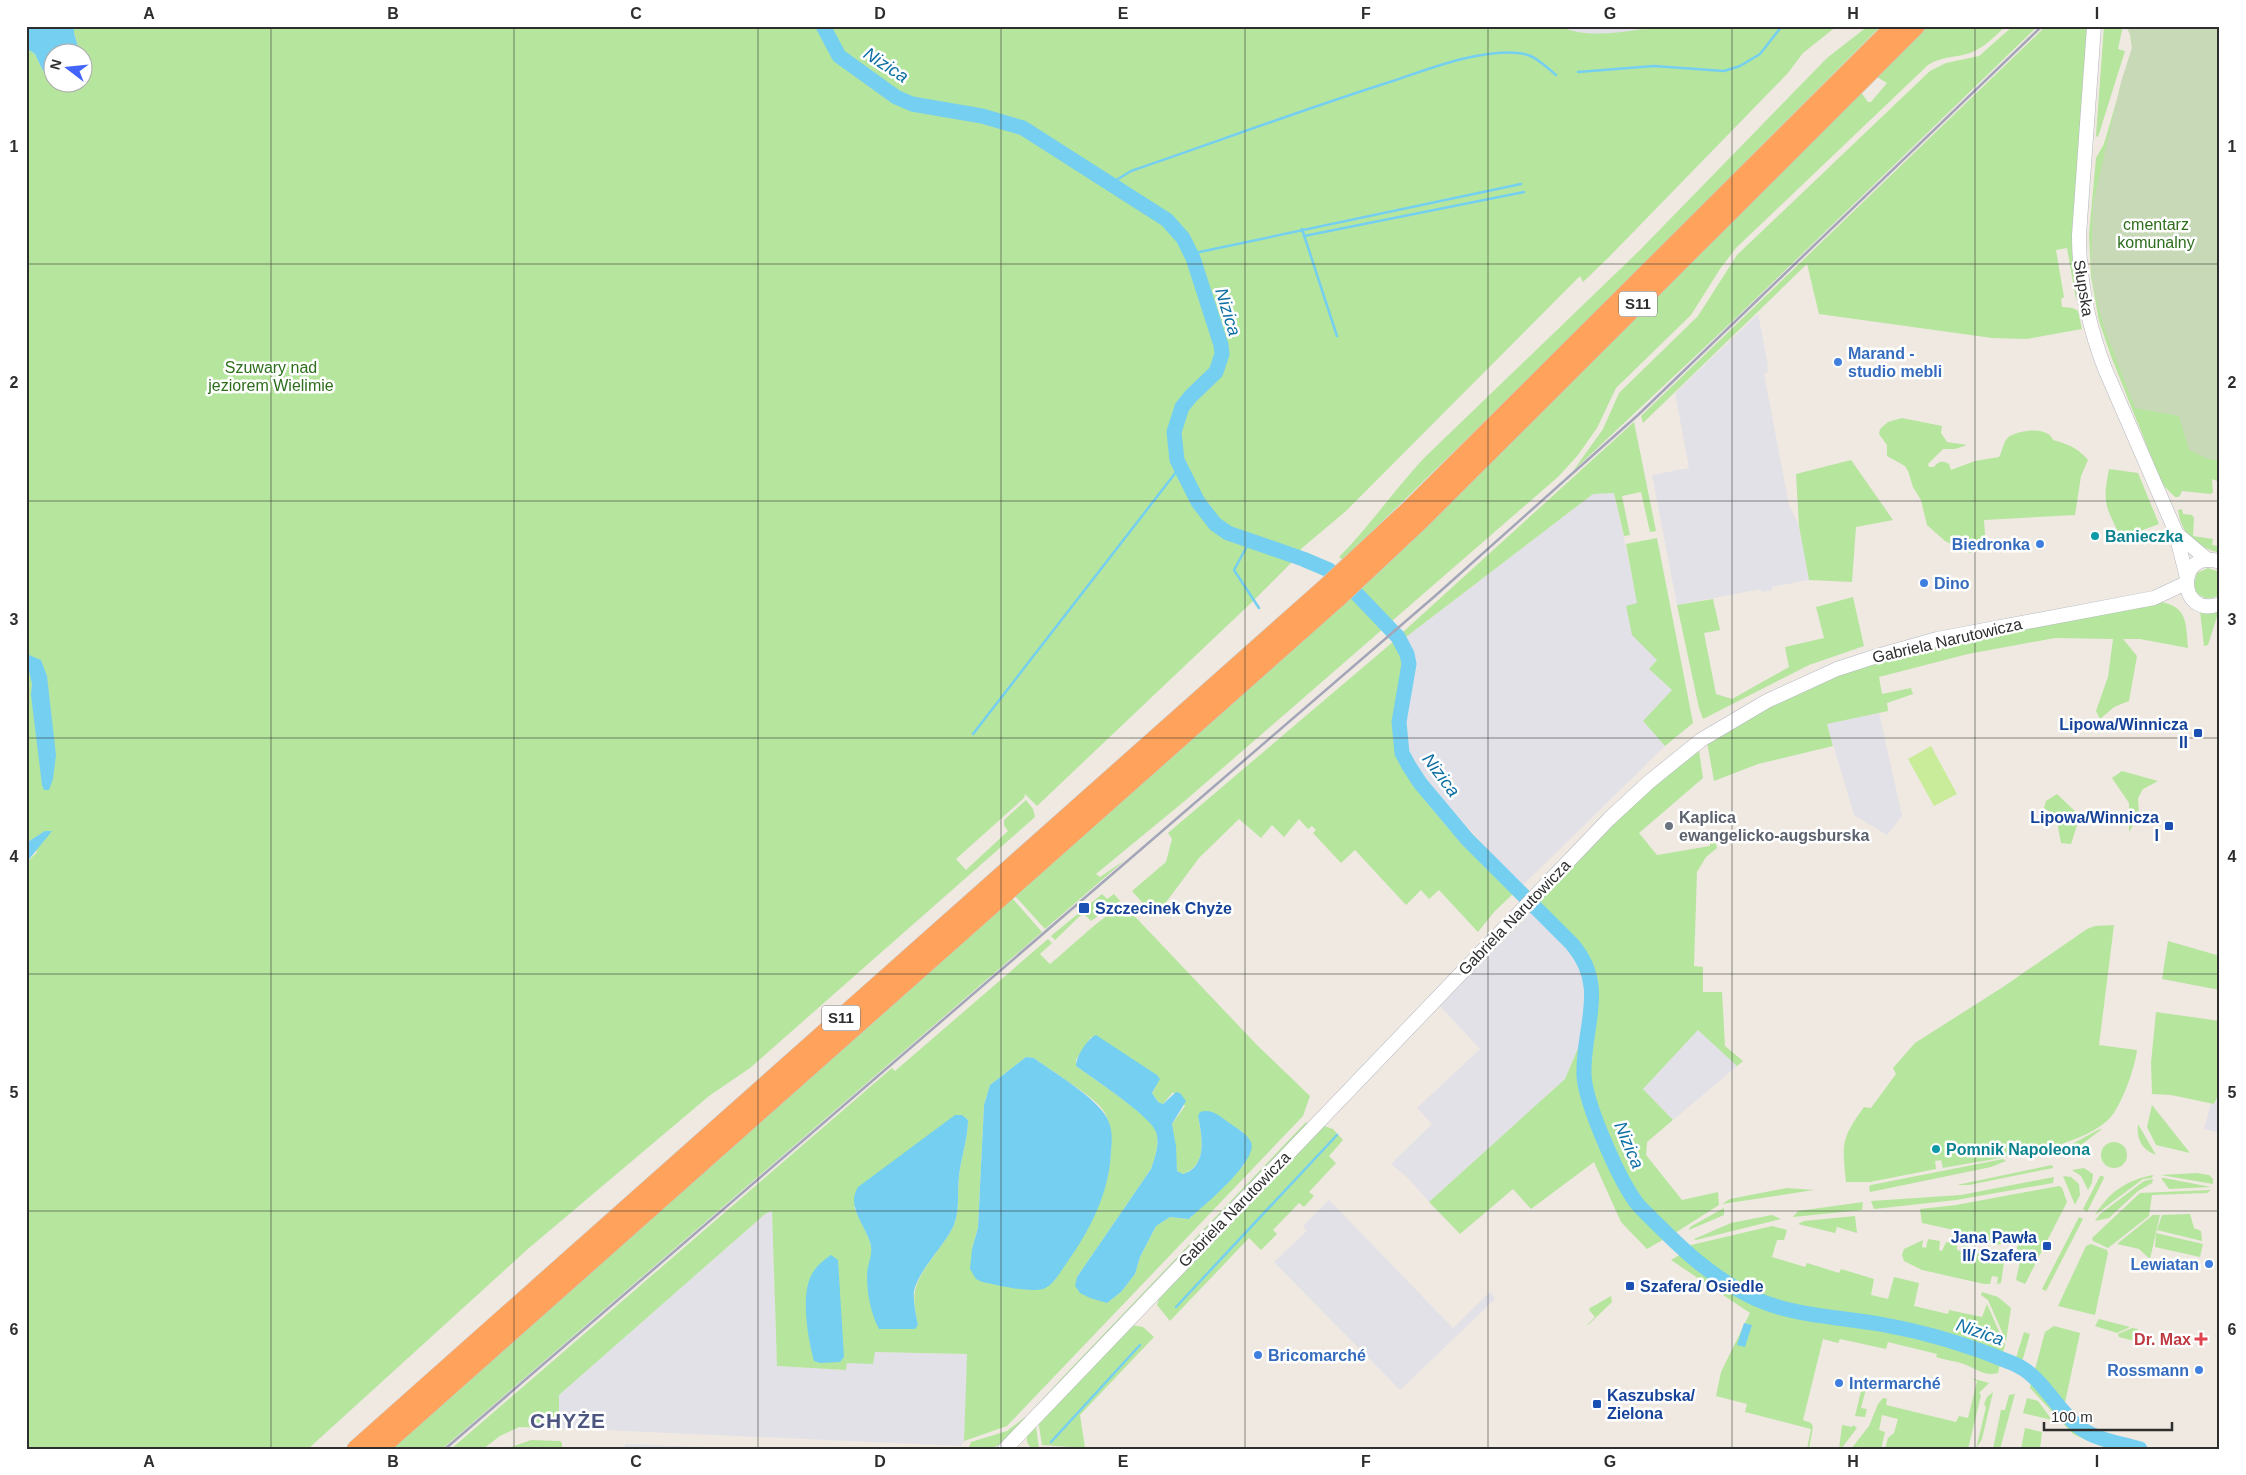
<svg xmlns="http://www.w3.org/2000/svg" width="2246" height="1475" viewBox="0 0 2246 1475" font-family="Arial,sans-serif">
<rect width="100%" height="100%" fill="#efe9e1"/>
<g fill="#e3e1e8">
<polygon points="1558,26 1670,26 1602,35 1570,31"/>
<polygon points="1758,314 1767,360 1768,372 1764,374 1789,505 1799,526 1809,580 1772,587 1772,590 1761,592 1761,589 1677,605 1652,475 1689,468 1675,393"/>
<polygon points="1614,493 1638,604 1657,660 1649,669 1672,690 1643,721 1665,746 1522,886 1428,784 1410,760 1404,747 1401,726 1411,664 1406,637 1593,494"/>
<polygon points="1879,713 1902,816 1887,835 1854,815 1827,724"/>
<polygon points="1533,911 1573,951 1581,963 1589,995 1584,1034 1565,1079 1429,1202 1409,1179 1391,1164 1432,1124 1417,1108 1480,1049 1439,1005"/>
<polygon points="1698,1030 1737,1066 1673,1120 1643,1089"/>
<polygon points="2220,1091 2220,1133 2204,1129 2211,1104 2215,1104"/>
<polygon points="1329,1200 1453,1328 1490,1292 1495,1299 1400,1390 1274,1262 1307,1231 1303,1226"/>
<polygon points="772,1211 777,1366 846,1370 847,1363 875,1352 968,1354 964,1441 961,1446 559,1428 559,1395 765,1214"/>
<polygon points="625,1444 704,1447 740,1449 625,1449"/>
</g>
<g fill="#b6e59e" fill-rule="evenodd">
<path d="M74,26h1484c38,16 75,2 113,0 55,-3 111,0 166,0l-34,27 -15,20 -180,185 -25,24 -3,-6 -234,235 -44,37 -10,14 -41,41 -214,203 -12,-12 -1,4 -68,61 10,11 42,-39 -4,-6v-5l22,-20 7,9 2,8 -285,251 -41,28 -180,152 -221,201h-282v-586l11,-11 -8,-12 -3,3v-692l3,-5 -3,-2v-96l9,6 8,17 9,2v9h30v-30h-5l2,-2 -5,-17z"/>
<path d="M1868,26h13l-303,304 -235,230 -4,-3c31,-31 55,-67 85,-99l215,-207 188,-193z"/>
<path d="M1928,26h78c-11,10 -22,22 -36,27 -15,5 -28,3 -42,12l-192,183 -16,21 -29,46 -75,73 -19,40 -19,27 -19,21 -372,323 -91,75 4,3 25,-17 -80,69 -30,-33 391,-350 91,-89 364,-365 7,10h3l16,-19 -10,-6z"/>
<polygon points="2013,26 2038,26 1739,315 1573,471 1603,429 1619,393 1698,316 1737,255 1930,71 1946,63 1979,56"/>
<polygon points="2046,26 2088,26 2079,294 2076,299 2067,248 2056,250 2064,297 2061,299 2062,307 2073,308 2078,311 2082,329 2027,339 1992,338 1819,314 1807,264 1643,423 1641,416"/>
<polygon points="2104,26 2123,26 2118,49 2125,51 2098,137 2096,136"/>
<polygon points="2130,26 2220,350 2220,493 2217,481 2212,479 2213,492 2211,494 2182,491 2179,497 2175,497 2162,484 2111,356 2099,321 2091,276 2089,235 2096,158 2104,144 2132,48 2129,28"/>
<path d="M1902,418l40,8 -1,7 6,9 20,3 -12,4h-12l-15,15 1,3h5c4,-5 8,-7 15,-3l2,6 24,-9 24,-4c4,-6 4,-17 11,-21 10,-6 38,-10 43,4 15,4 25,8 35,20l-7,16 -6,39 -91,5 2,29 -16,4 -25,-12 -18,-16 -6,-25 -8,-13 -5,-16 -3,-5 -18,-10v-11l-8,-11 1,-5 8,-7z"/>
<polygon points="1634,422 1656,531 1650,532 1641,492 1622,496 1630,535 1624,536 1614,493 1593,494 1406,637 1403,632"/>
<polygon points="1851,460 1893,520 1856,527 1852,582 1809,580 1799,526 1796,474"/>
<path d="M2109,469l29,4 21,51 -38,14c-15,-32 -19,-33 -12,-69z"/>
<path d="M2182,509l1,5 9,1 2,3 -1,18 20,3 -1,6 8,1v7c-23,-6 -39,-19 -42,-43z"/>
<polygon points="1657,538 1693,723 1665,746 1643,721 1672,690 1649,669 1657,660 1632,635 1626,606 1637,603 1626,544"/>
<path d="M2208,568l12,4v22c-8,6 -16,6 -24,-2l-2,-8 3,-11z"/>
<polygon points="1853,597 1864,646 1809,665 1703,719 1699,708 1677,605 1713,599 1720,630 1704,633 1716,694 1732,699 1789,667 1785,647 1824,638 1816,607"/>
<path d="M2161,602c27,5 25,22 27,46l-48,-9h-17l14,17 -8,45 -15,6 -14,12 -4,-8 12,-34 5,-38 -58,-1 -87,16 -89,23 3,17 29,-6 2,6 -26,9 1,8 -61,13 6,22 -75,18 -44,17 -7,-39 94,-53 105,-37z"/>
<polygon points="2219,610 2208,645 2204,646 2200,611"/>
<path d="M1394,641l8,14 1,9c-3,25 -11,50 -8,75 4,43 85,127 119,154l-20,19 -16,20 -39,-42 -10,9 -8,-9 -15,15 -51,-55 -14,13 -28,-30 3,-3 -4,-4 -4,3 -9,-10 -15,18 -12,-12 -11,13 -22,-19 -40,39 -44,59 -23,-26 34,-29 6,-23 -4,-6z"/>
<path d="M1699,750l4,28 -64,55 18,22 53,-9v-5l5,-1 2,8 -11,9 -9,15 -3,94 9,1v25h19l3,54 18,15 -6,5 -39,-36 -55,59 30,31 -26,22 -1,13 36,45 36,-8 1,13 -44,28c-12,-12 -28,-24 -40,-39 -16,-22 -45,-92 -47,-120 -1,-20 5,-40 7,-60 8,-53 -24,-78 -59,-111l98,-100z"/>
<polygon points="2122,771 2158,781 2143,789 2138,798 2139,816 2129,832 2129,803 2112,778"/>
<polygon points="2057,794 2080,816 2071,844 2061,843 2056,816 2044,808 2046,801"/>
<polygon points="1102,894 1107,899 1114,894 1120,901 1091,921 1083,913 1055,940 1051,936"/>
<polygon points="1012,898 1042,932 442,1449 391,1449"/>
<path d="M1123,904l133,140 54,52 -7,20 -296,310 -43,15 3,-87 -92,-2 -2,12 -26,-1 -1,7 -69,-4 -5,-155 -7,3 -206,181v33l-40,-1 -19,9 -17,13h-32l441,-381 3,3 153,-132 4,4 -12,11 10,10c24,-20 46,-42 73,-60zM1091,1037l65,50 -4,6 6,9 5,2 10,-12 12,14 -13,18 5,47 6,3c25,-9 19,-37 15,-58l30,7 15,9 1,33 -55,54 -19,-2 -14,9 -16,31 -5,17 -14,18 -14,11 -30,-26 74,-108c4,-12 9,-25 5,-38 -4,-14 -65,-54 -80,-65v-6zM1026,1057l8,1c19,14 49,32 65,47 12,13 13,30 12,47 -3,50 -30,90 -58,130l-81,-33 6,-21 6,-123 6,-20zM968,1119c0,20 -7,38 -9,57 -2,17 1,33 -5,49 -10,22 -35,44 -39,66 -2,10 1,24 3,34l-4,4h-35l-12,-53 5,-22 -2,-13 -16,-34z"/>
<path d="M2114,925l-15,120 38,5c-2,18 -16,58 -29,70 -34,31 -119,39 -165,48l-2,-8 -6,1 1,8 -66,13h-24c-4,-39 -5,-43 18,-75l7,1 25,-34 -3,-6 22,-25 88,-56 84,-58 8,-3z"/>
<polygon points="2168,941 2220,956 2220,990 2162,979"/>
<polygon points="2156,1012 2220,1021 2220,1091 2214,1104 2171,1095 2152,1094 2151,1063"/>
<path d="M1584,1034c-4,25 -6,49 2,72l38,87 11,14 31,31 -19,11 -26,-27 -27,-60 -63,47 -18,-20 -53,45 -31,-32 136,-123z"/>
<polygon points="2152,1105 2190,1153 2156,1145 2147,1127"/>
<polygon points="1306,1122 1309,1125 1030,1413 1059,1381"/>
<path d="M2138,1124l18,31c-14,-5 -20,-16 -18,-31z"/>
<polygon points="1324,1126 1333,1129 1343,1140 1329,1156 1336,1163 1309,1192 1314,1196 1304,1207 1299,1203 1273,1230 1277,1234 1261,1250 1249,1238 1170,1321 1157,1305 1160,1295"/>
<polygon points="2100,1129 2102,1129 2077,1148 2059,1154 2060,1149 2068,1146"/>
<circle cx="2114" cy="1155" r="13"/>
<polygon points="2003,1159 2006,1161 1991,1167 1870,1192 1869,1187 1871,1185"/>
<polygon points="2052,1165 2053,1168 1969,1185 1957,1185"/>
<polygon points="2084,1168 2093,1174 2092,1183 2088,1190 2081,1176 2072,1170"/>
<polygon points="2197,1173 2209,1175 2213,1179 2213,1184 2161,1175"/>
<path d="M2153,1175l-1,3 -9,1 -48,36c14,-23 32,-35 58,-40z"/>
<polygon points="2063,1176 2071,1177 2079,1184 2080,1195 2075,1205"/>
<polygon points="2100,1176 2103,1176 2104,1178 2087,1212 2083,1209"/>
<polygon points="2054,1177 2053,1183 1956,1200 1874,1209 1871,1201 1961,1195"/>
<polygon points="2161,1178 2164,1178 2211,1187 2169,1189"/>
<polygon points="2153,1179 2152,1183 2138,1191 2109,1218 2095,1221 2100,1214 2144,1181"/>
<polygon points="2059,1186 2062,1188 2067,1202 2025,1284 2016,1280 2021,1257 2016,1254 2019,1238 2012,1237 2009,1242 1997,1245 1962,1237 1963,1232 1922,1223 1920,1209 1956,1205"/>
<polygon points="1787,1188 1814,1190 1722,1204 1730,1199"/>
<polygon points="2211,1190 2207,1193 2152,1195 2149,1216 2108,1248 2093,1241 2092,1238 2140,1193"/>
<polygon points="1863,1202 1862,1210 1793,1217 1798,1211"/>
<polygon points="1724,1208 1724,1215 1689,1230 1690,1227"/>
<polygon points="2190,1214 2194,1228 2201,1231 2202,1241 2157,1230 2162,1215"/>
<polygon points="1772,1215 1781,1219 1696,1240 1694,1239 1731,1223"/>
<polygon points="2153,1215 2160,1215 2150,1259 2139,1249 2117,1244"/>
<polygon points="1855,1216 1857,1233 1837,1227 1835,1233 1798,1224 1804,1221"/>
<polygon points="2079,1217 2083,1219 2046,1291 2042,1289"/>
<polygon points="1772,1226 1787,1230 1784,1240 1777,1240 1772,1257 1805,1267 1807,1263 1839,1273 1841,1269 1874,1279 1871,1295 1888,1299 1894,1277 1919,1283 1914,1306 1948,1314 1949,1310 1982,1317 1987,1304 2005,1345 2002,1356 1964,1341 1929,1332 1769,1301 1715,1273 1686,1249 1691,1245"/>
<polygon points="2156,1233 2203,1244 2200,1257 2155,1247"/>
<polygon points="1928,1239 1940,1241 1939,1250 1942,1251 1946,1242 1957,1244 1957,1250 1961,1251 1963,1245 1974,1248 1974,1253 1978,1254 1979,1249 2001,1254 2004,1262 2001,1283 1997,1284 1998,1277 1992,1276 1990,1284 1984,1284 1922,1270 1904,1261 1902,1255 1904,1249 1923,1240 1922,1247 1926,1248"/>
<polygon points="2091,1244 2107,1250 2108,1253 2095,1315 2058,1306 2086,1246"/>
<path d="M1683,1253c27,25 60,48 96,59l128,20 51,15 42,17 -2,9c-13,4 -23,-5 -34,-9 -9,-3 -19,-4 -28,-7l1,-3 -49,-12 -2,7 -46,-10 -2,4 -15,-4 -20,81 8,3 2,4 -4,22h-2l4,-20 -66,-17 2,-8 -31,-8 5,-24 29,-59 -79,-53z"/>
<polygon points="1982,1292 1998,1297 2011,1308 2006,1341 1988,1300 1981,1295"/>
<polygon points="1611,1296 1612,1302 1588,1325 1587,1325 1595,1317 1589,1310 1590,1308"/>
<polygon points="2099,1319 2130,1327 2117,1333 2095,1326"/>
<polygon points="1131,1325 1143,1327 1154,1337 1080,1415 1085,1448 1042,1445 1038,1420"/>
<polygon points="2054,1326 2080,1333 2064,1407 2050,1388 2034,1373 2045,1332"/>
<polygon points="2132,1328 2138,1329 2135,1341 2119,1337 2118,1334"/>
<polygon points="2024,1332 2030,1334 2022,1362 2016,1358"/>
<polygon points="1971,1378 1989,1383 1979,1393 1981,1395 1968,1449 1885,1449 1888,1438 1894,1433 1898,1419 1882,1415 1879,1430 1885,1432 1881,1449 1851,1449 1869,1426 1878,1404 1883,1398 1887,1399 1886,1405 1956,1422 1959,1416 1968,1418 1977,1381"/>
<path d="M2032,1379c13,14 23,30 35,42 16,15 37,21 56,28l-37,-9 -13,-6 -43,-46z"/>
<polygon points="1862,1387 1866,1389 1861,1408 1867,1409 1865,1417 1855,1416"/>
<polygon points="1993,1392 1982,1439 1976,1449 1986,1407 1984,1404 1987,1397"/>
<polygon points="2015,1394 2000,1449 1993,1449 2001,1410 2005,1410 2009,1395"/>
<polygon points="2027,1398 2038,1401 2052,1420 2023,1413"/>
<path d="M1025,1417l2,2c-20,21 -27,34 -58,28l2,-5 36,-11z"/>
<polygon points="1842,1425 1852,1427 1853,1425 1857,1428 1841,1449 1839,1449"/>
<polygon points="1036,1426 1039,1449 1030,1447 1027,1442 1027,1435"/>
<polygon points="2025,1428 2042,1432 2040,1449 2021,1449"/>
<polygon points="531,1440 560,1441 562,1443 562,1449 506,1449"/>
</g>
<polygon fill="#c8d9b8" points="2126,26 2220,26 2220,461 2208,459 2189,450 2179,416 2135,408 2103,325 2093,284 2091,262 2093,204 2121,82 2132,48 2131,37"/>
<polygon fill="#c9ec9a" points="1931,746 1957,794 1934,806 1908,759"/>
<g fill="#75cff0">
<polygon points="26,26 74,26 74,33 79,50 77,52 52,52 52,73 43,71 35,54 26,48"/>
<polygon points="29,655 41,660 47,676 56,755 53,779 49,790 44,790 42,785 31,695 32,684 26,658"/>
<polygon points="45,831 52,831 26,863 26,843"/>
<path d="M1096,1035l61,40 3,4 -8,14 6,9 5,2 13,-12 4,1 6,8 -14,23 4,22 1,25 6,3c25,-8 19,-38 15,-58l2,-4c13,-4 21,6 31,12 7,5 16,10 20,18 8,19 -49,65 -62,77l-19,-2 -14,9 -16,31 -5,17 -14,18 -14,11 -17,-5 -10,-5 -5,-7 2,-9 74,-108c4,-12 9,-25 5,-37 -4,-15 -65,-55 -80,-66 0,-9 11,-27 20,-31z"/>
<path d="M1026,1057l8,1c20,15 62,39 73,60 6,11 5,23 4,34 -2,42 -21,78 -45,112 -6,8 -13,22 -23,25 -15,4 -45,-4 -61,-7l-6,-3 -6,-10 2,-20 6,-21 6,-123 6,-20z"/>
<path d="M955,1115h7l6,5c0,19 -7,37 -9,56 -2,18 1,33 -5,49 -10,22 -35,44 -40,66 -1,10 2,24 4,34l-3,4h-36c-8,-15 -12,-35 -12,-53 0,-13 7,-21 3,-34 -6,-19 -24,-36 -12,-55z"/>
<path d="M831,1255l7,5 6,97 -4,5 -20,1 -6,-2c-6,-22 -14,-67 -2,-87 4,-8 12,-14 19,-19z"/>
<polygon points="1744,1323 1752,1325 1745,1347 1737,1345"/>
</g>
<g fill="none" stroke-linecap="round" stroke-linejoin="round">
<g stroke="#75cff0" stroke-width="2.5">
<polyline points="2125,28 2126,26"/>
<polyline points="1578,72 1654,66 1724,71 1740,66 1760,54 1782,26"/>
<path d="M1110,184l21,-13c88,-30 176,-63 265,-91 35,-12 85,-31 122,-27 16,1 26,12 38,22"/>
<polyline points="1302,229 1337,336"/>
<polyline points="1304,236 1524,192"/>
<polyline points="1190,254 1521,184"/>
<polyline points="1250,541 1234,570 1259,608"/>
<polyline points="973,734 1180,467"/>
<polyline points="1176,1307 1337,1135"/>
<polyline points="1051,1442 1140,1345"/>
</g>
<path stroke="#75cff0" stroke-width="15" d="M823,26l16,30 57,41 16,7 70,12 41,12 144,92 16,18 10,20 28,87 1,9 -6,18 -25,24 -9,11 -8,25 3,28 21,42 17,22 13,9 75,26 26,11 24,20 45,47 9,17 2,10 -10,58 3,31 7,13 11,17 47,56 105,105c37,43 10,83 12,132 2,29 36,107 55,130 38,38 67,69 117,93 40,18 87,18 129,26 44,8 86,21 127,38 31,12 42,45 67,64 17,13 41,16 61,22"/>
<g stroke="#b4b7c1" stroke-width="15">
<g id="secondary">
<path d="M2094,26l-15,209c0,47 9,90 26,134l70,161 12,48"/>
<polyline points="2176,533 2208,560"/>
<path d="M2220,562c-44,-16 -44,58 0,42"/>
<polyline points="1005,1449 1609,819 1649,782 1701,740 1767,701 1837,669 1877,656 1937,639 2154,598 2186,583"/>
</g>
</g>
<g stroke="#c9c9c9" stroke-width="19">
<g id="motorway">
<polyline points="356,1449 1326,587 1411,508 1895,26"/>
<polyline points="379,1449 1339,597 1421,520 1916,26"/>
</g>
</g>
<use href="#secondary" stroke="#fff" stroke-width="14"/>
<use href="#motorway" stroke="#ffa35c" stroke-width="18"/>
<polyline stroke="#a3a6b8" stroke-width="2.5" points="445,1449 1435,596 1638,415 2042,26"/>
</g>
<path fill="none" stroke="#2e2e2e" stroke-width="1" stroke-opacity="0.55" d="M271,26v1423M514,26v1423M758,26v1423M1001,26v1423M1245,26v1423M1488,26v1423M1732,26v1423M1975,26v1423M26,264h2194M26,501h2194M26,738h2194M26,974h2194M26,1211h2194"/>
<g fill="#3f7fe0" stroke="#fff" stroke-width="2">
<circle cx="1838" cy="362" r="5"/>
<circle cx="2040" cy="544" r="5"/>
<circle cx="1924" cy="583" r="5"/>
<circle cx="2209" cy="1264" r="5"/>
<circle cx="1258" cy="1355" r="5"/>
<circle cx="2199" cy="1370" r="5"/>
<circle cx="1839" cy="1383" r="5"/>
</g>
<g fill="#0f9aa8" stroke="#fff" stroke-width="2">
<circle cx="2095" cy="536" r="5"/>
<circle cx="1936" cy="1149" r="5"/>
</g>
<g fill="#1a4fb4" stroke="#fff" stroke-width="2">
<rect x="2193" y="728" width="10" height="10" rx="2.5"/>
<rect x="2164" y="821" width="10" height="10" rx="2.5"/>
<rect x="1078" y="902" width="12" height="12" rx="2.5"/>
<rect x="2042" y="1241" width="10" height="10" rx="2.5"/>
<rect x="1625" y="1281" width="10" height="10" rx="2.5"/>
<rect x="1592" y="1399" width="10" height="10" rx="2.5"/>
</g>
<circle fill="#6b7280" stroke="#fff" stroke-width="2" cx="1669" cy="826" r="5"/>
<path fill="#e0444e" stroke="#fff" stroke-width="2" d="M2198.5 1331.5h5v5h5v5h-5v5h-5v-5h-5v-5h5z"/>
<g text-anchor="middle" stroke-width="5" stroke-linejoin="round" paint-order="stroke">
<g fill="#fff" stroke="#6d6d6d" stroke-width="1">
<rect x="1619" y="291.5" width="38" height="25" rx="4"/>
<rect x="822" y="1005.5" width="38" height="25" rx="4"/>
</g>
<g font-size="15" font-weight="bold" fill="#2e2e2e">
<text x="1638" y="309">S11</text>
<text x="841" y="1023">S11</text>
</g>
<g font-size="16" fill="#2c6e1b" stroke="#fff">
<text x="2156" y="230">cmentarz<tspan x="2156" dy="18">komunalny</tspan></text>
<text x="271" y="373">Szuwary nad<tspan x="271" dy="18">jeziorem Wielimie</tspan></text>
</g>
<g font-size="16" fill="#2e2e2e" stroke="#fff">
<text transform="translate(2084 288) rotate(81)" y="6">Słupska</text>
<text transform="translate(1947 640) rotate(-13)" y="6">Gabriela Narutowicza</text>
<text transform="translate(1514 917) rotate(-46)" y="6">Gabriela Narutowicza</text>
<text transform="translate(1234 1209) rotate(-46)" y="6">Gabriela Narutowicza</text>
</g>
<g font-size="16" font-weight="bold" fill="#366cbe" stroke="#fff" text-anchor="start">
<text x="1848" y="359">Marand -<tspan x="1848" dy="18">studio mebli</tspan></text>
<text x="2030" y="550" text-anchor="end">Biedronka</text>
<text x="1934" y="589">Dino</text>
<text x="2199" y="1270" text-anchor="end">Lewiatan</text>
<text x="1268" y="1361">Bricomarché</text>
<text x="2189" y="1376" text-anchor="end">Rossmann</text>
<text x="1849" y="1389">Intermarché</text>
</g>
<g font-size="16" font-weight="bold" fill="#0d838f" stroke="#fff" text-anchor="start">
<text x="2105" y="542">Banieczka</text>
<text x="1946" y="1155">Pomnik Napoleona</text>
</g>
<g font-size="16" font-weight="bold" fill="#164399" stroke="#fff" text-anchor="end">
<text x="2188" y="730">Lipowa/Winnicza<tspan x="2188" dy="18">II</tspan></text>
<text x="2159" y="823">Lipowa/Winnicza<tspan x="2159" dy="18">I</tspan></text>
<text x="1095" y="914" text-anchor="start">Szczecinek Chyże</text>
<text x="2037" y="1243">Jana Pawła<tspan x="2037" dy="18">II/ Szafera</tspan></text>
<text x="1640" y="1292" text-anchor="start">Szafera/ Osiedle</text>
<text x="1607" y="1401" text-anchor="start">Kaszubska/<tspan x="1607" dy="18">Zielona</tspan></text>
</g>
<g font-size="16" font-weight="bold" fill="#5b616d" stroke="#fff" text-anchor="start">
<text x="1679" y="823">Kaplica<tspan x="1679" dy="18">ewangelicko-augsburska</tspan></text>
</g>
<g font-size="16" font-weight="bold" fill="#be3a42" stroke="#fff" text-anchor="end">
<text x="2191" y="1345">Dr. Max</text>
</g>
<g font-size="18" font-style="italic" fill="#0d6fa3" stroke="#fff">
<text transform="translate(886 65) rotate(33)" y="6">Nizica</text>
<text transform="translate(1228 312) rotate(73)" y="6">Nizica</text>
<text transform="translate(1441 775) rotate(53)" y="6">Nizica</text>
<text transform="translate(1629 1145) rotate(67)" y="6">Nizica</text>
<text transform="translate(1980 1332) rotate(19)" y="6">Nizica</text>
</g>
<g font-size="21" font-weight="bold" letter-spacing="1" fill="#4d5680" stroke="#fff">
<text x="568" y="1428">CHYŻE</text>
</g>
</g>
<rect width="2246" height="1475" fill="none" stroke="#ffffff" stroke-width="55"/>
<g transform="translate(68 68) rotate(286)"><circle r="24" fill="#ffffff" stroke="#ababab"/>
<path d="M0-4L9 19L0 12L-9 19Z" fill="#4264fb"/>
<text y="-8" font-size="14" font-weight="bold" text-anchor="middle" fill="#2e2e2e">N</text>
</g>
<path d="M2044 1422v8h128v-8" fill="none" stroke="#2e2e2e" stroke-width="2.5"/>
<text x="2051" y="1422" font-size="15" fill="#2e2e2e" stroke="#ffffff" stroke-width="4" paint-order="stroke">100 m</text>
<rect x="28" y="28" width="2190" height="1420" fill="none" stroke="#2e2e2e" stroke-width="2"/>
<g font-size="16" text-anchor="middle" font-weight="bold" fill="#2e2e2e">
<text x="149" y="19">A</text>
<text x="393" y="19">B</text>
<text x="636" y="19">C</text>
<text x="880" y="19">D</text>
<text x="1123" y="19">E</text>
<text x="1366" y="19">F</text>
<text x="1610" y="19">G</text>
<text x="1853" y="19">H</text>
<text x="2097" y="19">I</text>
<text x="14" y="152">1</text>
<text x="2232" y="152">1</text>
<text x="14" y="388">2</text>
<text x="2232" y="388">2</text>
<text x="14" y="625">3</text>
<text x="2232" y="625">3</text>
<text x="14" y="862">4</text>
<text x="2232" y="862">4</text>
<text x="14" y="1098">5</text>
<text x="2232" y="1098">5</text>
<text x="14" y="1335">6</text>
<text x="2232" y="1335">6</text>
<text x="149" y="1467">A</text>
<text x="393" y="1467">B</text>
<text x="636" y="1467">C</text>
<text x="880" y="1467">D</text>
<text x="1123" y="1467">E</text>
<text x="1366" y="1467">F</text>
<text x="1610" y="1467">G</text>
<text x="1853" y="1467">H</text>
<text x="2097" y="1467">I</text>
</g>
</svg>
